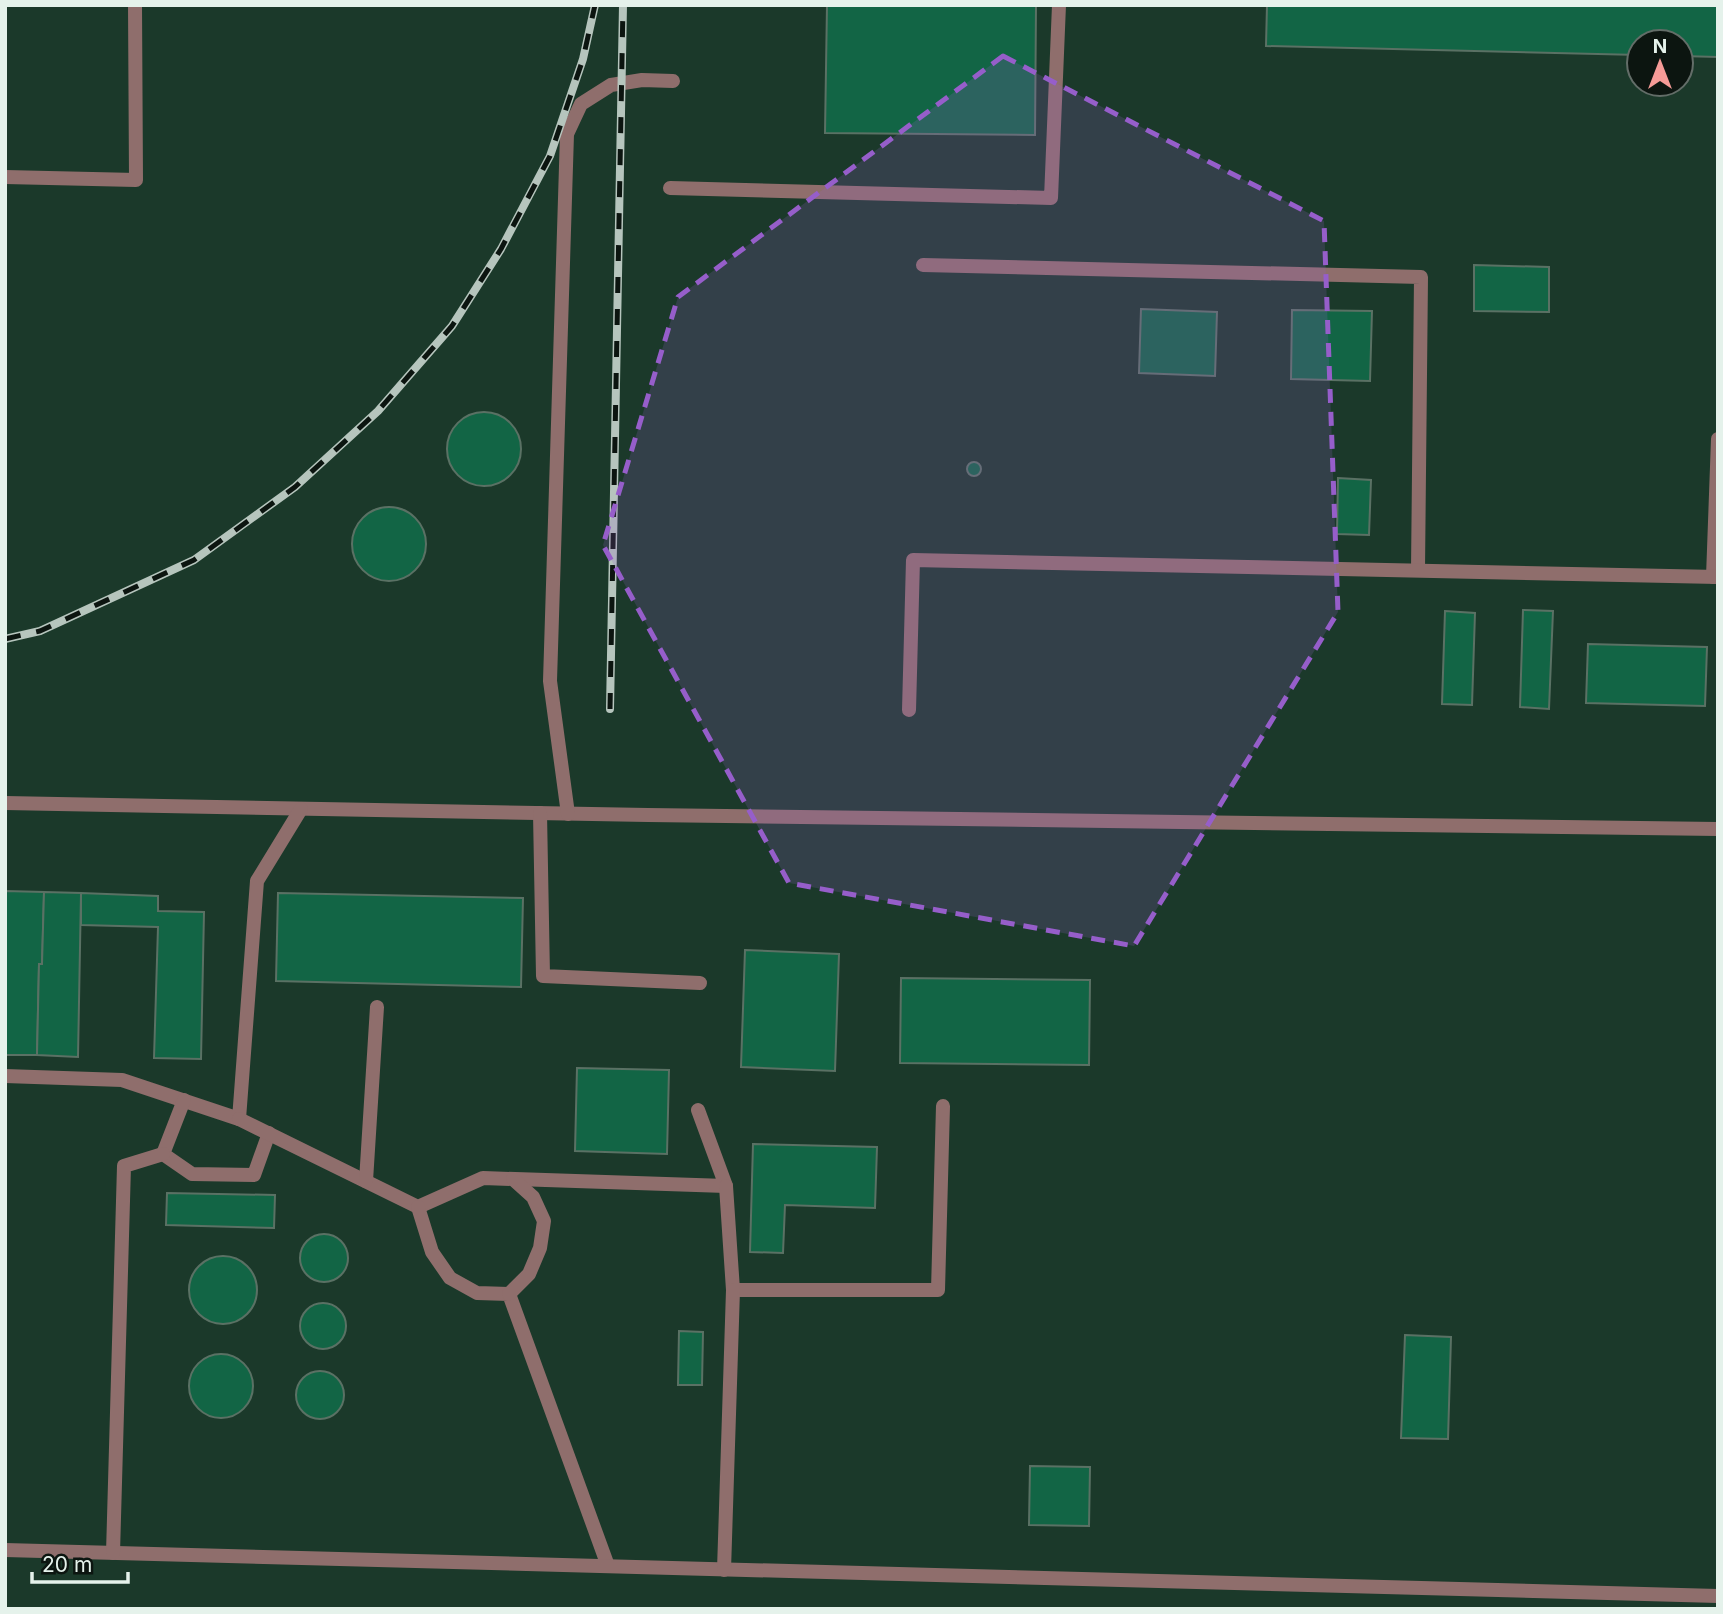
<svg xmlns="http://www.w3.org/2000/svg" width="1723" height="1614" viewBox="0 0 1723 1614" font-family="Inter,sans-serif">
<rect width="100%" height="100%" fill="#1a3025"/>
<path fill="#1b392a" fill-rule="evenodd" d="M5,5h1713v1604h-1713zM1639,42h42v42h-42z"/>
<g fill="#126545" stroke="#5a7164" stroke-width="2">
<polygon points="827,5 1036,5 1035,135 825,133"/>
<polygon points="1267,5 1718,5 1718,57 1681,56 1681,42 1639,42 1639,55 1266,46"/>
<polygon points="1474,265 1549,267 1549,312 1474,311"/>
<polygon points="1141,309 1217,312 1215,376 1139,373"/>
<polygon points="1292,310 1372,311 1370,381 1291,379"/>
<circle cx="484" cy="449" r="37"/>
<circle cx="974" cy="469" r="7"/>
<polygon points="1338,478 1371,480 1369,535 1337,534"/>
<circle cx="389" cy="544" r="37"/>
<polygon points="1523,610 1553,611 1549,709 1520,707"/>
<polygon points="1445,611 1475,613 1472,705 1442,704"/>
<polygon points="1588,644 1707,647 1705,706 1586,703"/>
<polygon points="5,891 44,892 42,964 39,964 37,1055 5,1055"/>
<polygon points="44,892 81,893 78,1057 37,1055 39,964 42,964"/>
<polygon points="81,893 158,896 158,911 204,912 201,1059 154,1058 158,927 81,925"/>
<polygon points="278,893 523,898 521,987 276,981"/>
<polygon points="745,950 839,954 835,1071 741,1067"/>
<polygon points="901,978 1090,980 1089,1065 900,1063"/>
<polygon points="577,1068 669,1070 667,1154 575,1151"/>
<polygon points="753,1144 877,1147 875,1208 785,1205 783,1253 750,1252"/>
<polygon points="167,1193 275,1195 274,1228 166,1225"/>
<circle cx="324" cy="1258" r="24"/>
<circle cx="223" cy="1290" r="34"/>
<circle cx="323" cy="1326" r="23"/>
<polygon points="679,1331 703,1332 702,1385 678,1385"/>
<polygon points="1405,1335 1451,1337 1448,1439 1401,1438"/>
<circle cx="221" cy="1386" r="32"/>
<circle cx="320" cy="1395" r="24"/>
<polygon points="1030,1466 1090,1467 1089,1526 1029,1525"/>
</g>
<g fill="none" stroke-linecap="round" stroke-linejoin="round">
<g stroke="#8f6e6c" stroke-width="14">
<polyline points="5,177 136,180 135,5"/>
<polyline points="670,188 1051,198 1059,5"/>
<polyline points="923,265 1421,277 1418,570"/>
<polyline points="1713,577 1718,439"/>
<polyline points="909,710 913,560 1718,577"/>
<polyline points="5,803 648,815 1718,829"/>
<polyline points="540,813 543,976 700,983"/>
<polyline points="568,814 550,681 567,134 581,104 611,85 642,80 673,81"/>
<polyline points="5,1076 122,1080 239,1119 257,881 301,809"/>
<polyline points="184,1100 163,1154 192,1174 254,1175 269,1133"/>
<polyline points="239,1119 418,1207 483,1178 726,1186 698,1110"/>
<polyline points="366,1181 377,1007"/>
<polyline points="726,1186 733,1290 938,1290 943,1106"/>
<polyline points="418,1207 432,1252 450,1278 477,1293 509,1294 608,1566"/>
<polyline points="509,1294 529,1274 540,1248 544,1221 533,1197 513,1179"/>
<polyline points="5,1550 1718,1596"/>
<polyline points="113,1553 124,1166 163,1154"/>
<polyline points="724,1570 733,1290"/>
</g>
<g stroke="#b6c5bd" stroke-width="8">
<g id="rail">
<polyline points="5,639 40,631 194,560 295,487 378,411 452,326 501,249 550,156 583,59 595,5"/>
<polyline points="610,709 623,5"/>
</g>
</g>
<use href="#rail" stroke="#0c1510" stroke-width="5" stroke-dasharray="16" stroke-linecap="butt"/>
</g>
<path fill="#965eca" fill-opacity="0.2" stroke="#965eca" stroke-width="5" stroke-dasharray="14 9" stroke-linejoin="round" d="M1003,56l321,165 14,391 -204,334 -345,-63 -186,-338 75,-248z"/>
<rect width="1723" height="1614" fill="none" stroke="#e5f2eb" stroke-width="14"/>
<g transform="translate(1660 63)"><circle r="33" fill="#0c1510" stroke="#636d68" stroke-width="2"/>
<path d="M0-5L12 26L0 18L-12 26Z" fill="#f59b97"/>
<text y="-10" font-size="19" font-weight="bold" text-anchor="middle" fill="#e5f2eb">N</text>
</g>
<path d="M32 1572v10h96v-10" fill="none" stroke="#e5f2eb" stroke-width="3.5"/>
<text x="42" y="1572" font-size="21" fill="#e5f2eb" stroke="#0c1510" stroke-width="5" paint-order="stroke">20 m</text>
</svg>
